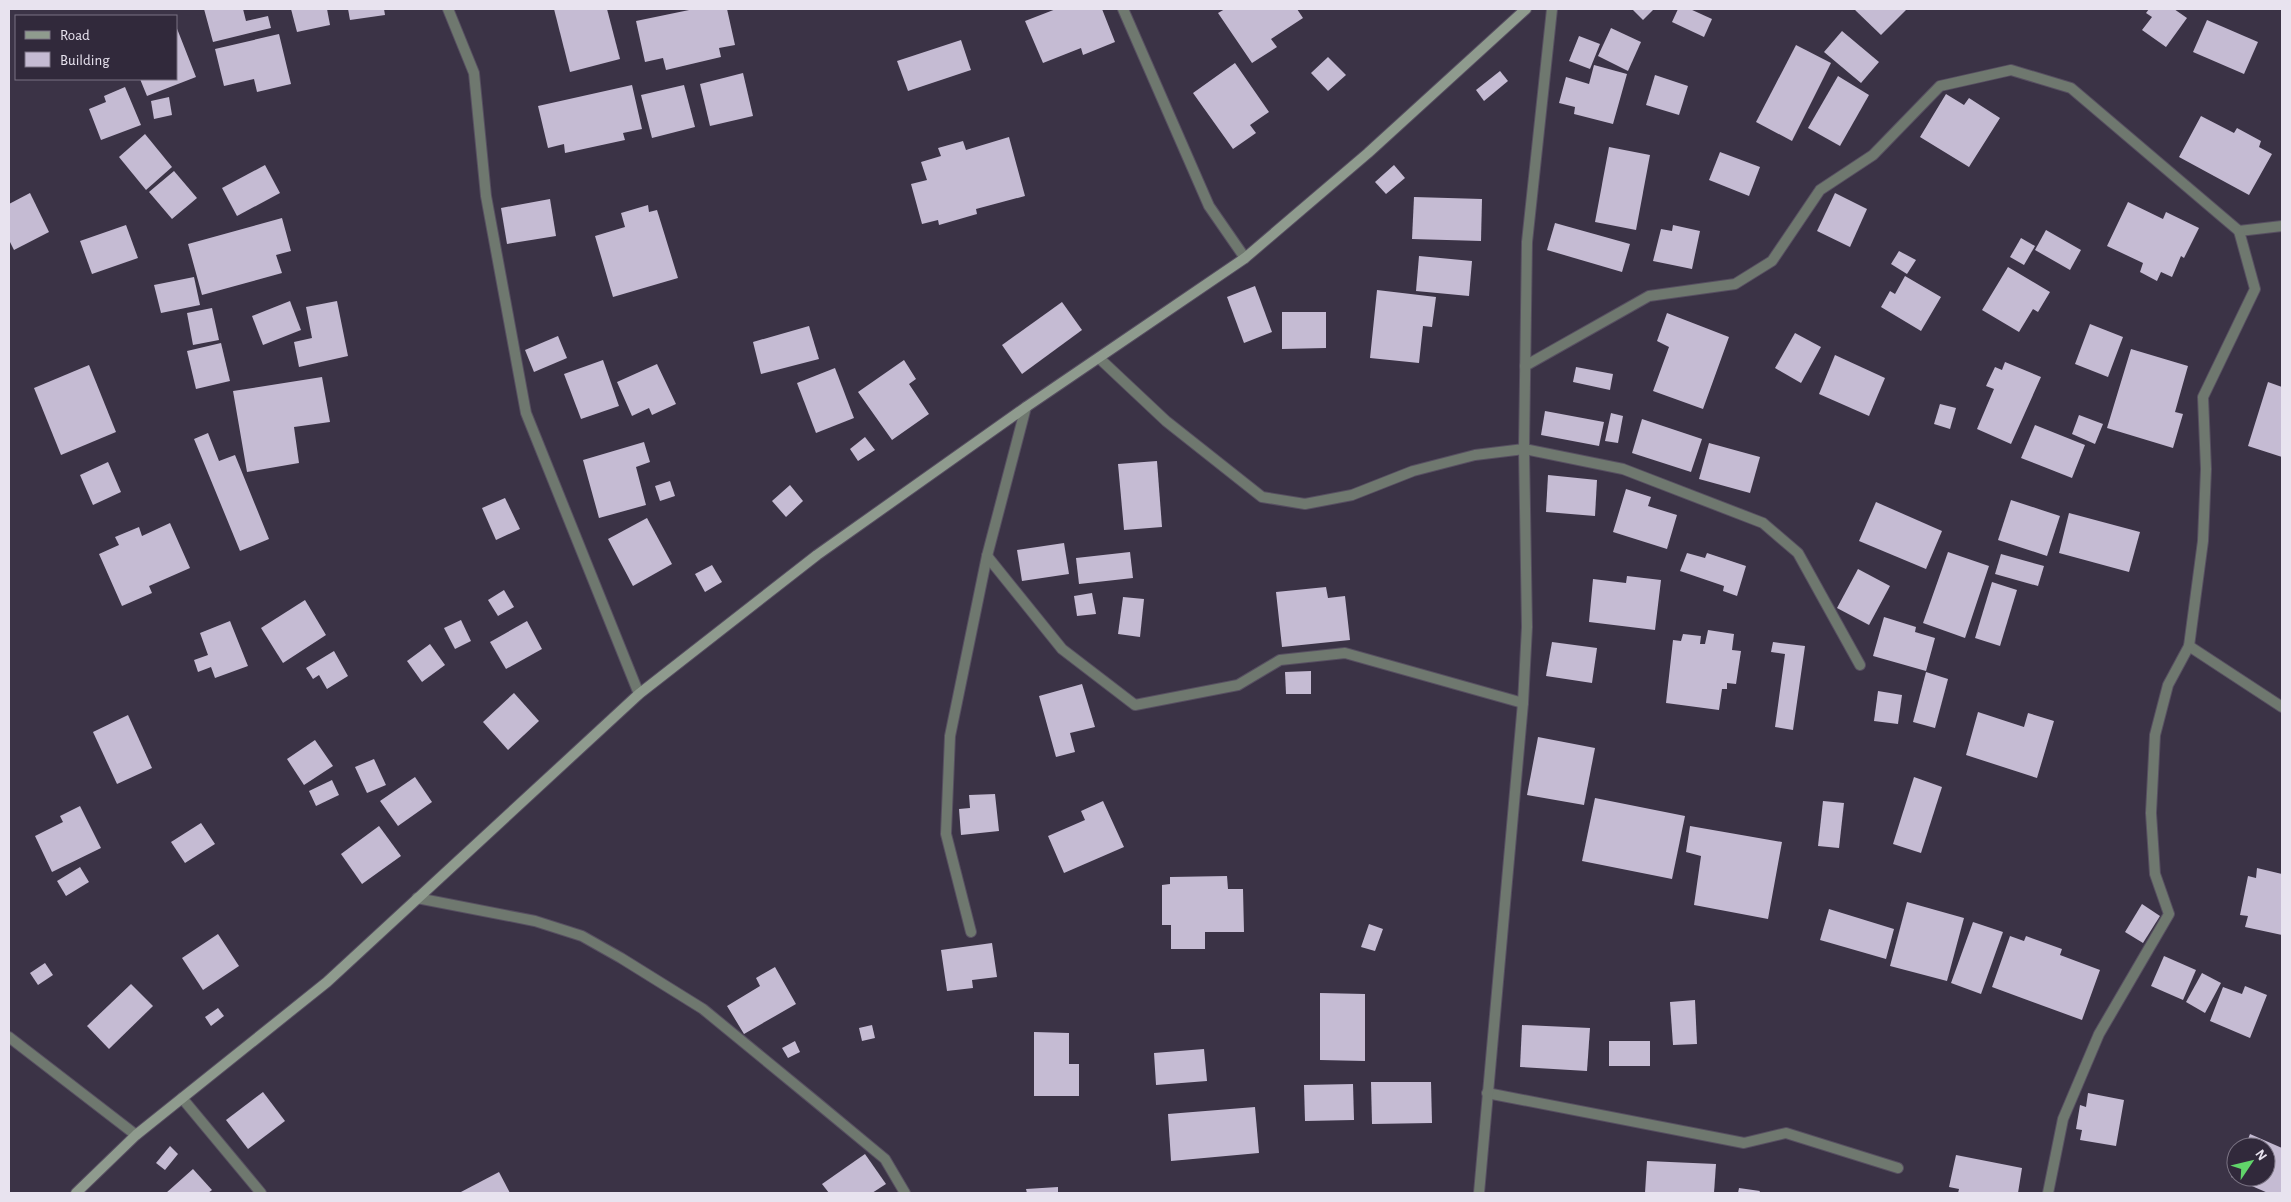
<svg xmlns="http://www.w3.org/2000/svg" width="2291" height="1202" viewBox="0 0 2291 1202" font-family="'Alegreya Sans',sans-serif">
<rect width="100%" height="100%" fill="#3b3346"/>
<g fill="#c5bbd3">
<polygon points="204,9 243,9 246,21 268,16 271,28 213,42"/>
<polygon points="291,9 327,9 330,25 297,32"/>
<polygon points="348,9 384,9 385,15 350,20"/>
<polygon points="554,9 607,9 620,59 570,72"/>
<polygon points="694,9 727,9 735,45 719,48 721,57 666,70 663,58 645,62 636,21"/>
<polygon points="1056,9 1102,9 1115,42 1083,55 1081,48 1043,63 1025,21"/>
<polygon points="1225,9 1297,9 1303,18 1271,39 1277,47 1252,63 1218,13"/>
<polygon points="1632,9 1654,9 1643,20"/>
<polygon points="1678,9 1690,9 1712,19 1704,37 1672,22"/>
<polygon points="1854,9 1905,9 1906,10 1881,35"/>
<polygon points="2149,9 2174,9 2187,18 2166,47 2142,30 2152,17 2146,13"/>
<polygon points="2207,20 2258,42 2244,74 2193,52"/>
<polygon points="176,26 196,77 147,96 140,79 176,79"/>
<polygon points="1611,28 1641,42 1628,71 1598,56"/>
<polygon points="1842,31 1879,62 1861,83 1824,52"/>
<polygon points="279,34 291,84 257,92 254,79 224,86 215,49"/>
<polygon points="1579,36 1600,44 1590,69 1569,61"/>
<polygon points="961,40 971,70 908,91 897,61"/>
<polygon points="1796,45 1831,63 1792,141 1756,122"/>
<polygon points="1328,57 1346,75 1328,91 1311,73"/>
<polygon points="1235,63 1269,112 1250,125 1256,133 1233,149 1193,93"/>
<polygon points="1594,65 1627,74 1613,124 1574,114 1575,107 1559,103 1566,77 1589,84"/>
<polygon points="1500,71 1508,81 1484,101 1476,90"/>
<polygon points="743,73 753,116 710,126 700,84"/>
<polygon points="1655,75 1688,86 1679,115 1646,105"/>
<polygon points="1838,76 1869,95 1840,146 1808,128"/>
<polygon points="632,85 642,129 623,133 625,140 565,153 564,144 548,148 538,106"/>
<polygon points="684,85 695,127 652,138 641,95"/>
<polygon points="125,87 141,125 101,140 89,109 106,102 104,96"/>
<polygon points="1946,94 1964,105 1969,98 2000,118 1969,167 1920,137"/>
<polygon points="169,97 172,115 154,119 151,101"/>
<polygon points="2201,116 2234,133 2237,128 2261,141 2259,147 2272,154 2249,195 2179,157"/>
<polygon points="145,134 172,167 146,190 119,157"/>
<polygon points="1009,137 1025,196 976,209 977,214 939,225 938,220 922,224 911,184 927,180 921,162 941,156 938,148 963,141 966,150"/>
<polygon points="1609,147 1650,155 1636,230 1595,222"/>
<polygon points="1720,152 1760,167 1749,196 1709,180"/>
<polygon points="265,165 280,193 237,216 222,188"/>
<polygon points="1394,165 1405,178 1386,194 1375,182"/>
<polygon points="174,171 197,198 172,219 149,192"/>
<polygon points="30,193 49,232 14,250 9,240 9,204"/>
<polygon points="1835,193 1867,209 1850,247 1817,231"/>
<polygon points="1414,197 1482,199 1481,241 1412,239"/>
<polygon points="550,199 556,236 507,244 501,208"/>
<polygon points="2128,202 2163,219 2166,212 2199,228 2184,258 2181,256 2172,277 2161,272 2157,281 2140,272 2143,263 2107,246"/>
<polygon points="648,205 649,212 657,210 678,278 613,297 595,236 625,227 621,213"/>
<polygon points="282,218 291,251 276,255 282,273 202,295 188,244"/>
<polygon points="1555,223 1630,244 1622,272 1547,250"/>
<polygon points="126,225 138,258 92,274 80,241"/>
<polygon points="1673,225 1700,231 1692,269 1653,261 1661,229 1672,231"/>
<polygon points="2046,230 2081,250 2070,270 2035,250"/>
<polygon points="2021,238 2035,246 2024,265 2010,257"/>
<polygon points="1899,251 1916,260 1907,274 1891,264"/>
<polygon points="1419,256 1472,261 1469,296 1416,291"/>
<polygon points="2008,267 2050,292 2038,312 2033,309 2019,332 1982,310"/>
<polygon points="1905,276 1941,297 1921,331 1881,307 1890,291 1895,294"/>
<polygon points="194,277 200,305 161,313 154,285"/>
<polygon points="1255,286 1272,332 1244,343 1227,297"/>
<polygon points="1377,290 1436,297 1432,327 1423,326 1419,363 1370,358"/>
<polygon points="290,301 301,330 263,345 252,316"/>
<polygon points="337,301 348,356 299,367 294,342 312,338 306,307"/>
<polygon points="1062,302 1082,330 1022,374 1002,345"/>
<polygon points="212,308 219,340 193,345 187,313"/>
<polygon points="1282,312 1326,312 1326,348 1282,349"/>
<polygon points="1667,313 1729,337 1703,409 1653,391 1669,347 1657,341"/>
<polygon points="2090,324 2123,337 2108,377 2075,364"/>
<polygon points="809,326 819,359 761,374 753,342"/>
<polygon points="1795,333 1821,347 1801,383 1775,368"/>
<polygon points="558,336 567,358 534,372 525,350"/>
<polygon points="221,343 230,381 196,389 187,351"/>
<polygon points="2131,349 2188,366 2175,412 2183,414 2173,448 2107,428"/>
<polygon points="1835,355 1885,378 1869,416 1819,394"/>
<polygon points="603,360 619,406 581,419 564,374"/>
<polygon points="904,360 916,379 909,384 929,414 892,440 858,392"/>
<polygon points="2005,362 2041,377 2011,444 1977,429 1994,389 1986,386 1995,367 2002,370"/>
<polygon points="657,364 676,404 652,415 649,408 632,416 617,382"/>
<polygon points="89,365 116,432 61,455 34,388"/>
<polygon points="1576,367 1613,374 1610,390 1573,382"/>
<polygon points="835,368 854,418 816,433 797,383"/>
<polygon points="322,377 330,422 294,427 299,463 247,472 233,391"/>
<polygon points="2268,382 2282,387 2282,457 2248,446"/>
<polygon points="1940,404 1956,408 1950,429 1934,424"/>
<polygon points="1545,411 1604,422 1599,446 1541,435"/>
<polygon points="1611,413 1623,416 1618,443 1605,441"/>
<polygon points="2079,415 2103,424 2095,444 2072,434"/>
<polygon points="1642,419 1702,439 1691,472 1632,453"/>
<polygon points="2035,425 2085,445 2072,478 2021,458"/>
<polygon points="208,433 219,461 235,455 269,539 240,551 194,439"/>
<polygon points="865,437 875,450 858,461 850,449"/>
<polygon points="644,442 650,462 636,467 646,505 599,518 583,460"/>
<polygon points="1709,443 1760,457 1750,493 1699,479"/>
<polygon points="1157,461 1162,527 1124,530 1118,464"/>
<polygon points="108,462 121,492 93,505 80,475"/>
<polygon points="1548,475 1597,480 1595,516 1546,512"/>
<polygon points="670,481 675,496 660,501 655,486"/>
<polygon points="790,485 803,501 786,517 772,501"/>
<polygon points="1626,489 1651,497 1648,506 1677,515 1667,549 1613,532"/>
<polygon points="505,498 520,529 496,540 482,508"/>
<polygon points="2011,500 2060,516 2047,556 1998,540"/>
<polygon points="1876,502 1942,531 1926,569 1859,541"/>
<polygon points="2069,513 2140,532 2129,572 2059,553"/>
<polygon points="647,518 672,564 633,586 608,539"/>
<polygon points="170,523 190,568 149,586 152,593 122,606 99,554 119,545 115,537 139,527 142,536"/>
<polygon points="1064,543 1069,574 1022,581 1017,550"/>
<polygon points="1130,552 1133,578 1079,584 1076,558"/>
<polygon points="1948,552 1989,566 1965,638 1923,623"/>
<polygon points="1687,553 1705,558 1707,553 1746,566 1737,596 1723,591 1724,586 1680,571"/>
<polygon points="2001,554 2044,566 2038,586 1995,574"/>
<polygon points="712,565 722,582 705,592 695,574"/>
<polygon points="1858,569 1890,586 1869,625 1837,608"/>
<polygon points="1627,576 1661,580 1655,630 1589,622 1593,579 1626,583"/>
<polygon points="1992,582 2017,590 2000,646 1975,638"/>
<polygon points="1326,587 1328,598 1345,596 1350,640 1282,647 1276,592"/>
<polygon points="504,590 514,607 498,616 488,600"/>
<polygon points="1092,593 1096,614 1077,616 1074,596"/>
<polygon points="1123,597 1144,599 1140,637 1118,634"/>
<polygon points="305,600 326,635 283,663 261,628"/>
<polygon points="1884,617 1916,627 1915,632 1935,638 1926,671 1873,656"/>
<polygon points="461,620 471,641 455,649 444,628"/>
<polygon points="230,621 248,666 215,678 211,667 198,672 194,660 208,655 200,633"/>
<polygon points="527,621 542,649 506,669 490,642"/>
<polygon points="1708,630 1734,634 1732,650 1741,651 1736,684 1727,683 1727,689 1722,689 1719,710 1666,703 1673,640 1681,641 1683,634 1701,636 1700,644 1705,644"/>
<polygon points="1552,642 1597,648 1592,683 1546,676"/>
<polygon points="1773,642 1805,646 1793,730 1775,727 1785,654 1771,652"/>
<polygon points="430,644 445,665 422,682 407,661"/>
<polygon points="334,651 348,676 327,689 319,675 313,679 306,668"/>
<polygon points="1311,671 1311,694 1286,694 1285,672"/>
<polygon points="1926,672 1948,679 1935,728 1913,722"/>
<polygon points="1082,684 1095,727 1070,733 1075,752 1056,757 1039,696"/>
<polygon points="1878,691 1902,695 1898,724 1874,721"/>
<polygon points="514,693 539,721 508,750 483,722"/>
<polygon points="1978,712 2024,727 2028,713 2054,721 2037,778 1966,755"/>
<polygon points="128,715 152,768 117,784 93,732"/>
<polygon points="1538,737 1595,748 1584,805 1527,795"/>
<polygon points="315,740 333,766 304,785 287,759"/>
<polygon points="374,759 386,785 367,793 355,767"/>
<polygon points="415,777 432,802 398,826 380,801"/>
<polygon points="1914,777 1942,787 1921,853 1893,844"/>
<polygon points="332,780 339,795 316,806 309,791"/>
<polygon points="995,794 999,831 961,835 959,809 970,808 969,795"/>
<polygon points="1595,798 1685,816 1672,879 1582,861"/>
<polygon points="1103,801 1124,847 1064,873 1048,836 1085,820 1081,811"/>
<polygon points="1823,801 1844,803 1839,848 1818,846"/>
<polygon points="80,806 101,848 52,872 35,836 63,822 60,816"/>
<polygon points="201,823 215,844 185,863 171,842"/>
<polygon points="379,826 401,856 362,884 341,854"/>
<polygon points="1690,826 1782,842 1768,919 1694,905 1701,856 1686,852"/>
<polygon points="80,867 89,882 66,896 57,881"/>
<polygon points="2257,868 2282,874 2282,935 2245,927 2248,916 2240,915 2248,876 2256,878"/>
<polygon points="1227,876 1228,889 1243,889 1244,932 1205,932 1205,949 1171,949 1171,925 1162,925 1162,885 1170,884 1170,877"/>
<polygon points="1907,902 1964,918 1947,981 1890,966"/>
<polygon points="2142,904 2160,916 2143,943 2125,932"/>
<polygon points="1829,909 1894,929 1886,959 1820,940"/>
<polygon points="1973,922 2003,932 1981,994 1951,983"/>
<polygon points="1369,924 1383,929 1375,951 1361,947"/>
<polygon points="218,934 239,966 203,990 182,958"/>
<polygon points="2010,936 2024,941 2026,936 2062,949 2060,955 2100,970 2082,1020 1992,987"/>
<polygon points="992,943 997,977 972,980 973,988 947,991 941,950"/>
<polygon points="2164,956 2196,970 2183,1000 2151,986"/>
<polygon points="45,963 53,975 38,985 30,973"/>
<polygon points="775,967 796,1004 744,1034 727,1006 760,986 756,978"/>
<polygon points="2202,973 2221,983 2205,1013 2186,1002"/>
<polygon points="131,984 153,1006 109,1049 87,1026"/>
<polygon points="2245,986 2267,995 2250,1038 2210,1021 2223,987 2242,994"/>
<polygon points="1320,993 1365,994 1365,1061 1320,1060"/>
<polygon points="1695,1000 1697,1044 1673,1045 1670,1002"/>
<polygon points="218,1008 224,1016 211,1026 205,1017"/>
<polygon points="872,1025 875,1038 862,1041 859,1028"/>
<polygon points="1522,1025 1590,1028 1587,1071 1520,1067"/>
<polygon points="1034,1032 1069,1033 1069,1064 1079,1064 1079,1096 1034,1096"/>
<polygon points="795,1041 800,1052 788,1058 782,1048"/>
<rect x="1609" y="1041" width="41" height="25"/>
<polygon points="1204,1049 1207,1081 1156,1085 1154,1053"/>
<polygon points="1371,1082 1431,1082 1432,1123 1372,1124"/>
<polygon points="1353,1084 1354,1120 1305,1121 1304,1085"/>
<polygon points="263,1092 285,1121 248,1149 226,1120"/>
<polygon points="2088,1093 2124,1100 2116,1146 2080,1140 2082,1130 2076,1129 2080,1105 2086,1107"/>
<polygon points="1255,1107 1259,1153 1171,1161 1168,1114"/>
<polygon points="2250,1134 2282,1148 2282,1193 2268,1193 2231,1177 2236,1167 2236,1177 2266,1177 2266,1147 2245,1147"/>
<polygon points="170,1146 178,1154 165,1170 156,1163"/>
<polygon points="865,1154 886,1184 872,1193 829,1193 822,1184"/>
<polygon points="1956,1155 2022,1168 2018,1193 1958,1193 1959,1189 1949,1187"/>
<polygon points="1647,1161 1716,1164 1714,1193 1645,1193"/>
<polygon points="193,1169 212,1190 208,1193 166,1193"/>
<polygon points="499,1172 510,1193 459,1193"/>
<polygon points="1058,1187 1058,1193 1027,1193 1026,1189"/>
<polygon points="1739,1188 1760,1191 1759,1193 1738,1193"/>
</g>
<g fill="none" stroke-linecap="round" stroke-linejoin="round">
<g stroke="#574f61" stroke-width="12">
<g id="lane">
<polyline points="1123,9 1209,206 1245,258"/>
<polyline points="1099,358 1166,421 1262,497 1305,504 1352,495 1413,471 1475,455 1524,449 1623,469 1763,523 1798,553 1860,665"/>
<polyline points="1487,1093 1744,1143 1786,1133 1898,1168"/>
</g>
</g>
<g stroke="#574f61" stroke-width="12">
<g id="street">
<polyline points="448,9 474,73 486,196 526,413 639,694"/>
<polyline points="1525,366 1649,296 1735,284 1772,261 1820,190 1873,155 1940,86 2011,70 2071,88 2239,231 2282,226"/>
<polyline points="987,556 1062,649 1135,705 1238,685 1280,660 1345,653 1523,703"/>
<polyline points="2189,646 2282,707"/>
<polyline points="417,898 535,921 582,936 621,958 703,1009 815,1101 885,1159 905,1193"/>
<polyline points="971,932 946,834 950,736 987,556 1026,407"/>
<polyline points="9,1037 136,1135"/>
<polyline points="182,1098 261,1193"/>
<polyline points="1479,1193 1523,703 1527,627 1524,449 1527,242 1552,9"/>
<polyline points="2048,1193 2063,1119 2099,1034 2169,914 2155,874 2151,813 2155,735 2168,685 2189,646 2203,541 2206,469 2203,397 2255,289 2239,231"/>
</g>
</g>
<g stroke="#574f61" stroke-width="12">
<polyline id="secondary" points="76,1193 136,1135 327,982 639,694 817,555 1026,407 1245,258 1368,153 1526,9"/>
</g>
<use href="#lane" stroke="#6f786f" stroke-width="10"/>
<use href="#street" stroke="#6f786f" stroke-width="10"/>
<use href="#secondary" stroke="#8f9b8e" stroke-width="10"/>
</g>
<rect width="2291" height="1202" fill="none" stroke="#e8e3ef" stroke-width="20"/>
<rect x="15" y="15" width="162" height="65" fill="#31293b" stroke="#7a7383"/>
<rect x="25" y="31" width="25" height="8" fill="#8f9b8e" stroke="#7a7383"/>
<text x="60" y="40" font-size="15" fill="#e8e3ef">Road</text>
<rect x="25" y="52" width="25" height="15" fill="#c5bbd3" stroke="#7a7383"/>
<text x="60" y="65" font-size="15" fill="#e8e3ef">Building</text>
<g transform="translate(2251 1162) rotate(55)"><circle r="24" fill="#31293b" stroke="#7a7383"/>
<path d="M0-4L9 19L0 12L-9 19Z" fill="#61d46a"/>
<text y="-8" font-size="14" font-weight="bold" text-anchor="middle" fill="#e8e3ef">N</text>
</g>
</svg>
